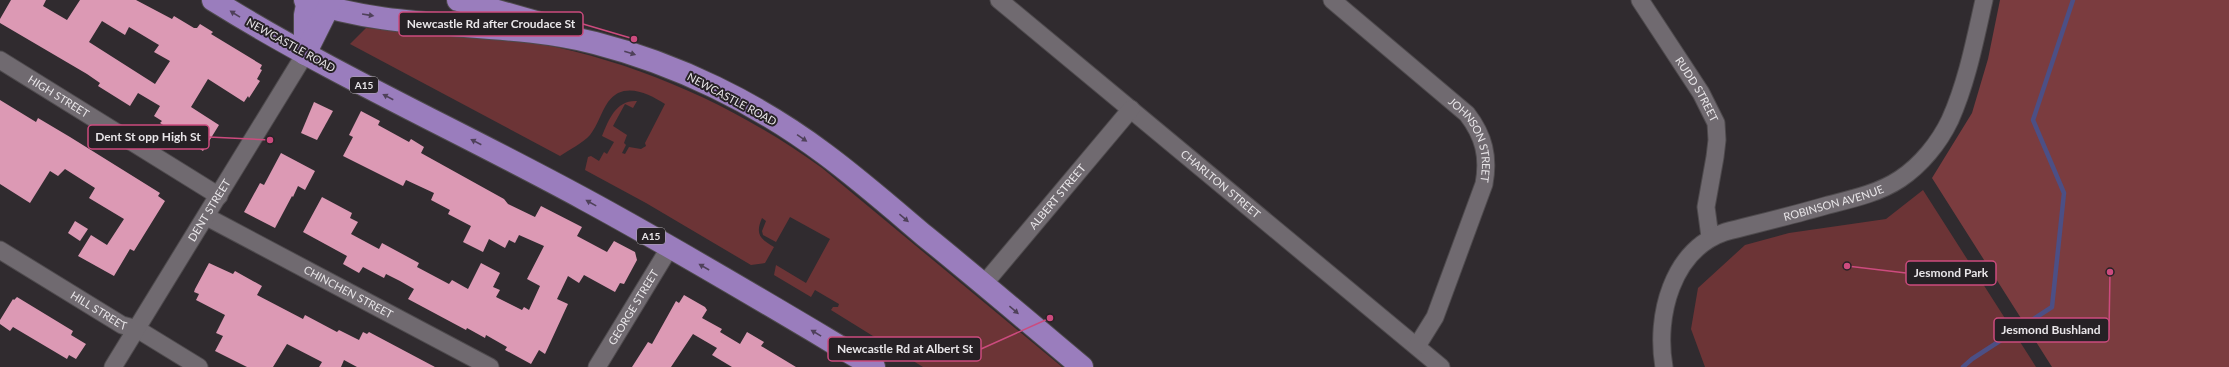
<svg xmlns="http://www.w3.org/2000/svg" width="2229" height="367" viewBox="0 0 2229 367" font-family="Lato,sans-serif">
<rect width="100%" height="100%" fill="#302b2f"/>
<g fill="#6c3436">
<path d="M366,28c46,4 91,5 136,10 114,14 228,63 320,130l240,199h-139l-39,-24 2,-4 -3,-1 -2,3 -50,-31 2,-3h5l1,-3 -24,-14 -4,7 -37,-22 2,-10 30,18 24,-44 -40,-22 -14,25 -13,-7 -1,-4 4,-10 -4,-3c-7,16 -2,21 12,29l-9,16 -14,2 -105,-62 -61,-33 3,-13 3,-1 8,5 5,-9 3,2 7,-12 -12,-6c7,-17 14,-36 35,-35l-4,7 -8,-4 -12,22 14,9 -3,8 2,2 -4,8 3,1 4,-7 12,2 5,-3 -1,-3 20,-39c-17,-11 -42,-23 -57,-2 -7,10 -10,23 -18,33 -7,8 -21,15 -30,21l-210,-112z"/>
<polygon points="1923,190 2036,367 1705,367 1691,329 1698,288 1745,245 1789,233 1886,219"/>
</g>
<polygon fill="#7b3c3f" points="2000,0 2229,0 2229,367 2052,367 1932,178 1972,113 1988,59"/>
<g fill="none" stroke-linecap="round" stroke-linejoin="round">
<polyline stroke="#4c4f85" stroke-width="4.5" points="1963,367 1972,359 2052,307 2064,193 2033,120 2073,0"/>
</g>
<g fill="#dc99b4" fill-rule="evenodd">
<path d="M11,0h35l-3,6 24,14 13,-20h56l36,19 2,-3 20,12h3l3,-4 13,8 -2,2 51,31 -2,4 2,1 -5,9 3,2 -11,17 -1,-2 -4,6 -36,-23 -17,28 28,18 -16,26 -43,-28 2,-2 -8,-5 6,-10 -22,-13 -8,13 -32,-20 2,-3 -13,-9 -87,-51v-4zM102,21l23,14 4,-8 30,18 -5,7 16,9 -15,23 -66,-42z"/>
<polygon points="0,100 36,122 38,118 70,137 160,193 158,196 165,201 134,251 130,249 114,276 78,256 91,235 107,245 124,219 89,198 95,188 65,169 58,176 50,171 30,203 0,184"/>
<polygon points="314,102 333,111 317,140 301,133"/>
<polygon points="361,111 380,121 378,125 409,142 411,139 424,147 421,153 504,199 508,204 535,217 541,206 582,227 577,236 607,252 614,241 635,252 637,260 624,284 620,283 615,292 584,275 579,283 568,276 557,299 568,304 545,354 539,350 531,364 505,350 507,347 486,335 485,338 467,328 466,330 408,299 414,289 400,281 386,274 384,278 363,267 359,273 343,264 347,256 303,232 322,197 352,213 350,218 358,222 351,234 379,249 382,243 419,263 417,267 449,284 452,280 468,289 481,263 500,273 493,287 500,290 496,297 522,310 524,307 529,310 540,286 527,279 544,246 519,235 515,243 509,240 505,248 489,239 483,252 463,242 471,226 448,214 450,210 431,200 434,193 406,180 403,186 343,156 353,137 349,135"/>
<polygon points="281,153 315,171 305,190 298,186 293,197 292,196 275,228 244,212 260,183 264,185"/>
<polygon points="75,221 88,229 80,241 68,233"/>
<polygon points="209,263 233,274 235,271 262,286 257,295 303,319 305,315 337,332 339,330 359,340 363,332 367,334 369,332 435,367 357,367 344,360 341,367 319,367 322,362 287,344 273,367 247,367 215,351 223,336 216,333 225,315 196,300 199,294 194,292 195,289"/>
<polygon points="684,295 705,307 707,310 702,318 722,329 720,332 740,344 747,332 764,342 761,346 796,367 732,367 712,355 717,348 693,334 671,367 632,367 648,342 652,344 676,301 679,303"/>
<polygon points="17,297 73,331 71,335 86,344 76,359 69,355 67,359 13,327 10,331 0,324 0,320 13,299 14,300"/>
</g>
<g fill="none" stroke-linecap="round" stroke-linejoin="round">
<g stroke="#4e4a4d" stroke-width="19">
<g id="minor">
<path id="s1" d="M999,0l442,367"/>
<path id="s2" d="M1332,0l135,114c17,22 22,43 17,70l-49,133 -18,29"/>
<path id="s3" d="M1640,0l61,93 15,30 1,17 -2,17 -9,50 4,30"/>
<path id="s4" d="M0,60l219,136"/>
<path id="s5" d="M207,217l283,150"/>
<path id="s6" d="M0,250l122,75 15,4 62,38"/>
<path id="s7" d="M984,284l147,-175"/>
<path id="s8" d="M113,367l192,-313"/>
<path id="s9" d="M597,367l73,-120"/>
<path id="s10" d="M1664,367c-9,-51 8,-117 61,-135 35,-9 69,-17 103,-27 24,-6 51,-12 72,-26 21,-14 39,-36 50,-59 17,-38 25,-80 34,-120"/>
</g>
</g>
<g stroke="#4e4a4d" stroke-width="24">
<g id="highway">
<path d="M213,0c119,74 248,132 371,199 98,53 194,111 290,168"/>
<path d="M305,0c92,33 195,19 290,43 82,21 162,60 230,111 35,26 67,54 100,82 53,43 105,87 157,131"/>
<polyline points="458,0 540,23"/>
<polyline points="305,53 305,15 308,0"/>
<polyline points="305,54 332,0"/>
</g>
</g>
<use href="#minor" stroke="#706a70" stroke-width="17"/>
<use href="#highway" stroke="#9a7dbd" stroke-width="22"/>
</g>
<defs><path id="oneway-solid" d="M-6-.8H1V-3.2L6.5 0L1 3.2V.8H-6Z"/></defs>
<g fill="#4f415a">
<use href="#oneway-solid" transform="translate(235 14) rotate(-148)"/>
<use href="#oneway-solid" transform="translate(368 15) rotate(9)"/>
<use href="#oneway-solid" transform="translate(630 53) rotate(18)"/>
<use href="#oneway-solid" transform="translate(388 97) rotate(-152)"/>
<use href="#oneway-solid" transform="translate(802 138) rotate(34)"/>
<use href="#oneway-solid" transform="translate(476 142) rotate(-153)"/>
<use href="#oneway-solid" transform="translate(591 203) rotate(-151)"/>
<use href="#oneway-solid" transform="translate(904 218) rotate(40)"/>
<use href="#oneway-solid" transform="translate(704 267) rotate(-150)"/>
<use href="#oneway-solid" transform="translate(1014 310) rotate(40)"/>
<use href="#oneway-solid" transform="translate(816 333) rotate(-149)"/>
</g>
<g text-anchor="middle" stroke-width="4" stroke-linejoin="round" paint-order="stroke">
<g fill="#262125" stroke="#aeaaae" stroke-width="1">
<rect x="350" y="77" width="28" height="16" rx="3"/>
<rect x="637" y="228" width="28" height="16" rx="3"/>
</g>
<g font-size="10" font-weight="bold" fill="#e8e5e8">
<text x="364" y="89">A15</text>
<text x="651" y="240">A15</text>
</g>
<g font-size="11" fill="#e8e5e8" stroke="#262125">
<text transform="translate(291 45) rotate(29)" y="4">NEWCASTLE ROAD</text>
<text dy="4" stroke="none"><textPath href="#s3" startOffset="106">RUDD STREET</textPath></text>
<text dy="4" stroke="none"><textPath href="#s4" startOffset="69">HIGH STREET</textPath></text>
<text transform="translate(732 99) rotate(28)" y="4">NEWCASTLE ROAD</text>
<text dy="4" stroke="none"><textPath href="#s2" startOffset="202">JOHNSON STREET</textPath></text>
<text dy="4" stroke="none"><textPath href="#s1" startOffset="288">CHARLTON STREET</textPath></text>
<text dy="4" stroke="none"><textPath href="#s7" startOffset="114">ALBERT STREET</textPath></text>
<text dy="4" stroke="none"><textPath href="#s10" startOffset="273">ROBINSON AVENUE</textPath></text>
<text dy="4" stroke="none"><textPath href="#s8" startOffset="184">DENT STREET</textPath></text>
<text dy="4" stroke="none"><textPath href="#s5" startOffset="160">CHINCHEN STREET</textPath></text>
<text dy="4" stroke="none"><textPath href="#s9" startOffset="70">GEORGE STREET</textPath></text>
<text dy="4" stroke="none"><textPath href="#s6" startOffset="116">HILL STREET</textPath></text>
</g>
</g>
<path fill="none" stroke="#cc4b7e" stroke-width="1.5" d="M634 39L583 24M270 140L209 137M1847 266L1906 273M2110 272L2109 330M1050 318L981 349"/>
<g fill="#cc4b7e" stroke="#262125" stroke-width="1.5">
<circle cx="634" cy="39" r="4"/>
<circle cx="270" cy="140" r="4"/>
<circle cx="1847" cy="266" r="4"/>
<circle cx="2110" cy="272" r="4"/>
<circle cx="1050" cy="318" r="4"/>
</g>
<g fill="#262125" stroke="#cc4b7e" stroke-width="1.5">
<rect x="399" y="12" width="184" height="24" rx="4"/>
<rect x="88" y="125" width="121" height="24" rx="4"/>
<rect x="1906" y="261" width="90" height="24" rx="4"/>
<rect x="1994" y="318" width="115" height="24" rx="4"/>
<rect x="828" y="337" width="153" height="24" rx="4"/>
</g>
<g font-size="12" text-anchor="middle" font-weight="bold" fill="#e8e5e8">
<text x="491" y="28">Newcastle Rd after Croudace St</text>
<text x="148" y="141">Dent St opp High St</text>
<text x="1951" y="277">Jesmond Park</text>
<text x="2051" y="334">Jesmond Bushland</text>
<text x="905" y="353">Newcastle Rd at Albert St</text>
</g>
</svg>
